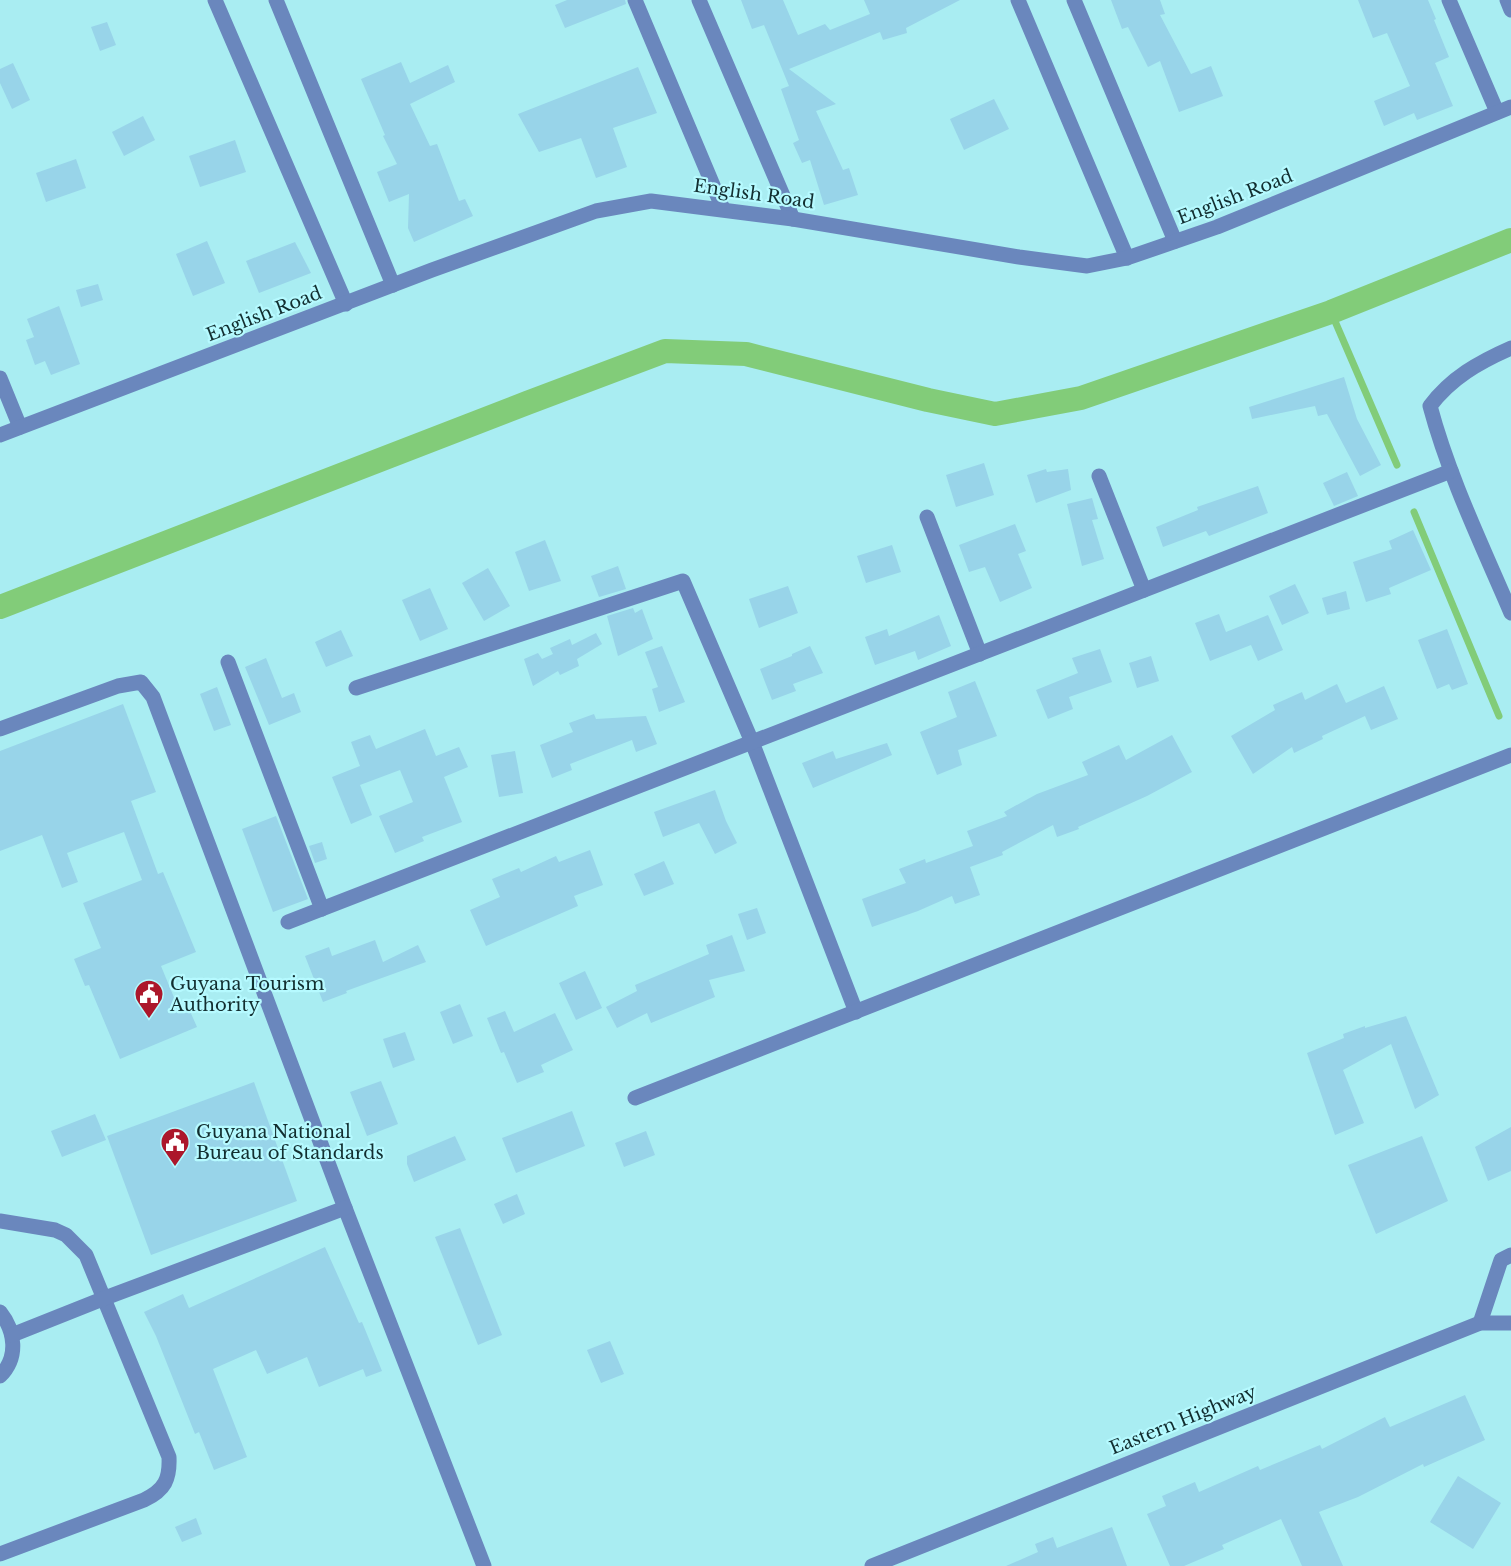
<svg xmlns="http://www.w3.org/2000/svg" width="1511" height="1566" viewBox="0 0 1511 1566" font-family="'Libre Baskerville',serif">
<rect width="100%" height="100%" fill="#a9edf2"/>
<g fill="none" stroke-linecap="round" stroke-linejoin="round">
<g stroke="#82cc79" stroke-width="7">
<polyline points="1331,312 1397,465"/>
<polyline points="1414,512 1499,716"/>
</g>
<polyline stroke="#82cc79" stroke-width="24" points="0,607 527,403 665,351 746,354 928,400 995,414 1081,398 1331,312 1511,240"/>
</g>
<g fill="#98d4e9">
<polygon points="567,0 625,0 626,4 565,28 555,5"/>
<polygon points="741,0 783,0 798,35 825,24 830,30 870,14 864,0 960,0 906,28 907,33 883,40 880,32 789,69 836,104 816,111 843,170 849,168 858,195 824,205 810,160 802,163 793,143 799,140 781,89 789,86 764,25 752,29"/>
<polygon points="1111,0 1160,0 1165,14 1160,15 1191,74 1211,66 1223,96 1179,112 1160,61 1148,67 1128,27 1122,29"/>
<polygon points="1358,0 1428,0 1436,19 1434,20 1449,57 1435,63 1453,106 1417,120 1414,113 1384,126 1374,101 1410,86 1387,33 1373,38"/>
<polygon points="107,22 116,45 100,51 91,27"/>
<polygon points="401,62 410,83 448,65 455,82 410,104 430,146 437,144 459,201 465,199 473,216 414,242 408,228 409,194 389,202 377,172 397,164 383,136 385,135 361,79"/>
<polygon points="13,63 30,100 12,109 0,83 0,69"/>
<polygon points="638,67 657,113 613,128 627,167 596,178 581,138 539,152 518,114"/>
<polygon points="994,99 1009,129 964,150 950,119"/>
<polygon points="143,116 155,140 124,156 112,132"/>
<polygon points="235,140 246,172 200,187 189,156"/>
<polygon points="76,159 86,188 46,202 36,173"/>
<polygon points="207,241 225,283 193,296 176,254"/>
<polygon points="295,242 311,273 259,293 246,261"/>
<polygon points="98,284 103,300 81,307 76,290"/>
<polygon points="59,306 80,364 51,375 45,361 35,365 26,340 34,337 27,319"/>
<polygon points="1344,377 1357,419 1381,465 1360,476 1327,414 1318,416 1315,406 1252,419 1249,407"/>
<polygon points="984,463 994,495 956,507 946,475"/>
<polygon points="1046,469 1047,472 1068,469 1071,490 1036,503 1027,475"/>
<polygon points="1347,472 1358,496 1334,506 1323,483"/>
<polygon points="1258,486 1268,513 1209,536 1206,531 1163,547 1156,527 1198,510 1197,507"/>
<polygon points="1092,498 1098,519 1092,520 1104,559 1082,566 1067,504"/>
<polygon points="1015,524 1026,551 1018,554 1032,588 1000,602 985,567 969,572 959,545"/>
<polygon points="1413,530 1431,570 1389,588 1391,594 1366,602 1353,562 1392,549 1389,541"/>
<polygon points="545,540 561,581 529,591 515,552"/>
<polygon points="892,545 901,572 866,583 857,556"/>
<polygon points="618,566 626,589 599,597 591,576"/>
<polygon points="488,568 510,606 484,621 462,583"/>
<polygon points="1295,584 1309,613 1282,625 1269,596"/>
<polygon points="788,586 798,613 759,628 749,599"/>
<polygon points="430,588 448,629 420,641 402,600"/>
<polygon points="1346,591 1350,609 1327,615 1322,598"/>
<polygon points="633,608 635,613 642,609 653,639 618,656 607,616"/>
<polygon points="1219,614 1226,632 1268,615 1283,650 1258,661 1251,645 1210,661 1195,623"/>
<polygon points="939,615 951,646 918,660 915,651 875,665 865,637 887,629 889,636"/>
<polygon points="1447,629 1468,684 1452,690 1449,684 1437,689 1418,640"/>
<polygon points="341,630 353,656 326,667 315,642"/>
<polygon points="596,633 602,644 577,659 579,666 560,675 558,671 533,686 524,659 538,653 542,659 553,654 550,648 570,639 572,645"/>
<polygon points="662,646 685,702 659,712 652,689 658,687 645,652"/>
<polygon points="810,646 823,673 793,684 796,691 772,700 760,669 792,656 792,654"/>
<polygon points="1100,649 1112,682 1069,697 1073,709 1048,719 1036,690 1078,673 1072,658"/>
<polygon points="1151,656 1159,681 1137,688 1129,663"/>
<polygon points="266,658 282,698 294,693 301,712 269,725 245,667"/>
<polygon points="975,681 997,736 958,750 962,765 937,775 920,732 957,717 948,692"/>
<polygon points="1337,684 1346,703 1384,686 1398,719 1371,730 1365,716 1322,736 1323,739 1294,753 1292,747 1253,774 1231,736 1275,710 1273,705 1302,692 1305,700"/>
<polygon points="217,687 231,725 214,731 200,694"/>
<polygon points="123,704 156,792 131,801 158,874 163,872 196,952 161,966 180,1012 189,1009 197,1027 120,1059 89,985 85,986 74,959 101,948 83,903 142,880 124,832 67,853 78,882 62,888 42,835 0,851 0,751"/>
<polygon points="594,714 596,719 646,716 657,744 636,752 632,740 570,764 572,770 552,778 540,745 573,732 569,723"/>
<polygon points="425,729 436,756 459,747 468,767 444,777 462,822 422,837 424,841 395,853 379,816 413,802 400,770 360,785 372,815 351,824 332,777 360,766 351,742 370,735 376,749"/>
<polygon points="1172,735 1192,772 1147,796 1078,827 1079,829 1057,837 1053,825 1002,852 1003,855 970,867 980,895 955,904 952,896 918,911 872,927 862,899 906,883 899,869 925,859 926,863 973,846 967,831 1007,816 1004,812 1037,794 1088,775 1082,762 1119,745 1126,760"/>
<polygon points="887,743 892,755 813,788 802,763 833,751 836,759"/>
<polygon points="515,751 523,793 499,797 491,755"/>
<polygon points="715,790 726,821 737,843 715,854 699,823 663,837 654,812"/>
<polygon points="276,816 308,899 273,912 242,829"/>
<polygon points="322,842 327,859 315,863 309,846"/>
<polygon points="590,850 603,885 574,896 578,906 486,946 470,910 500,897 492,879 519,868 521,872 556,856 559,862"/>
<polygon points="664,861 674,884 644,896 634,874"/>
<polygon points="757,908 766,933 747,940 738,914"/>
<polygon points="732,935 745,971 709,980 715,997 651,1023 647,1013 617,1028 606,1007 637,991 635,985 709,954 706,945"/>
<polygon points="375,940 383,962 418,945 426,962 346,991 347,993 323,1002 305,956 329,947 332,956"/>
<polygon points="585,971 602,1008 576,1020 559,983"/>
<polygon points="460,1004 473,1036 453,1044 440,1012"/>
<polygon points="505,1011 514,1032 555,1013 573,1050 541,1065 544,1072 517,1083 504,1052 501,1053 487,1018"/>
<polygon points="1406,1016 1439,1095 1415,1109 1391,1044 1343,1070 1364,1123 1335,1135 1307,1053 1344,1038 1343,1034 1365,1026 1365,1028"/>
<polygon points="405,1032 415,1060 393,1068 383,1039"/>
<polygon points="381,1081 398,1124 367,1136 350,1092"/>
<polygon points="254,1082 297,1201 151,1255 107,1136"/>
<polygon points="572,1111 585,1146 516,1173 502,1138"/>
<polygon points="95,1114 106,1140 62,1157 51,1131"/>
<polygon points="1511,1127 1511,1171 1488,1181 1475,1147"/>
<polygon points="646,1131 655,1155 624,1167 615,1143"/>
<polygon points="455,1136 466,1160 414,1182 407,1164 407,1156"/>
<polygon points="1422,1136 1448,1201 1376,1234 1348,1165"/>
<polygon points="517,1194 525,1214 503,1224 494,1204"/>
<polygon points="460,1228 502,1335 478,1345 435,1237"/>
<polygon points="325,1247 359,1323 362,1322 382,1371 366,1377 363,1369 319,1387 307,1357 267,1374 256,1350 213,1369 247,1457 214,1470 199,1432 195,1434 156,1336 144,1312 183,1294 189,1308"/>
<polygon points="610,1341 624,1374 601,1383 587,1350"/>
<polygon points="1465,1395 1485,1440 1424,1467 1423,1464 1358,1497 1319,1512 1343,1566 1302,1566 1281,1519 1222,1545 1224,1549 1184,1566 1170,1566 1147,1514 1166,1506 1162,1496 1195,1482 1199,1492 1258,1466 1260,1470 1320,1445 1322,1449 1385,1417 1390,1427"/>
<polygon points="1458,1476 1501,1503 1473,1549 1430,1522"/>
<polygon points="196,1518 202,1534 182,1542 175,1527"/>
<polygon points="1112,1527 1127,1566 1006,1566 1038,1552 1035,1544 1053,1537 1057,1548"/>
</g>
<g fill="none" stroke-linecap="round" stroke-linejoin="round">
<g stroke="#6a87bd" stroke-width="15">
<polyline points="215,0 346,304"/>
<polyline points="276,0 393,285"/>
<polyline points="635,0 723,209"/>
<polyline points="699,0 793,219"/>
<polyline points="1018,0 1127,258"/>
<polyline points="1074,0 1175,241"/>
<polyline points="1449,0 1497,112"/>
<polyline points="1507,0 1511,10"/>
<path d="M1511,348c-32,14 -60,30 -81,58 19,71 52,139 81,207"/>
<polyline points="0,378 20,427"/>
<polyline points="0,435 432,270 596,211 651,201 793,219 1019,257 1087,266 1127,258 1217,227 1511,107"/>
<polyline points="1099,476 1144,590"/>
<polyline points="927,517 980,654"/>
<polyline points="228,662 322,909"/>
<polyline points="356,688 683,581 752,742 856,1012"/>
<polyline points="0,729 118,686 141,682 153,697 345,1208 484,1566"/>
<polyline points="288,922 1451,471"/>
<polyline points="635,1098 1511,755"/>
<path d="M0,1221l55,9 11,5 20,20 83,202c1,22 -4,33 -25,43l-144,54"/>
<path d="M0,1312c15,19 19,45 0,64"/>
<polyline points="1480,1323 1501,1260 1511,1255"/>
<polyline points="12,1335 105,1298 345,1208"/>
<polyline points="872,1566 1480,1323 1511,1323"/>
</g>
</g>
<defs>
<g id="civic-pin" transform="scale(1.5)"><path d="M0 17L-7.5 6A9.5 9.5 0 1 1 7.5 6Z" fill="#ac172b" stroke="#b6faff"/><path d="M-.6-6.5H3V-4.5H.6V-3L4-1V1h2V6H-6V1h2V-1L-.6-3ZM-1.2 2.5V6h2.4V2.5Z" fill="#fff"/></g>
</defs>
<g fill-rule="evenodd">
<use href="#civic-pin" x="149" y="994"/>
<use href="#civic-pin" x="175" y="1142"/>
</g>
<g text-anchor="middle" stroke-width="4.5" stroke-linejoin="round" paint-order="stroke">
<g font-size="18" fill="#122e30" stroke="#b6faff">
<text transform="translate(754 194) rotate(8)" y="6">English Road</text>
<text transform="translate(1235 197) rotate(-21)" y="6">English Road</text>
<text transform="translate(264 314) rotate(-21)" y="6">English Road</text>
<text transform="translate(1183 1420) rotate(-22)" y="6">Eastern Highway</text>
</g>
<g font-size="18" fill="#122e30" stroke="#b6faff" text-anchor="start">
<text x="170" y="990">Guyana Tourism<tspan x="170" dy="21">Authority</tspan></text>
<text x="196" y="1138">Guyana National<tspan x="196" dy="21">Bureau of Standards</tspan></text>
</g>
</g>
</svg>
